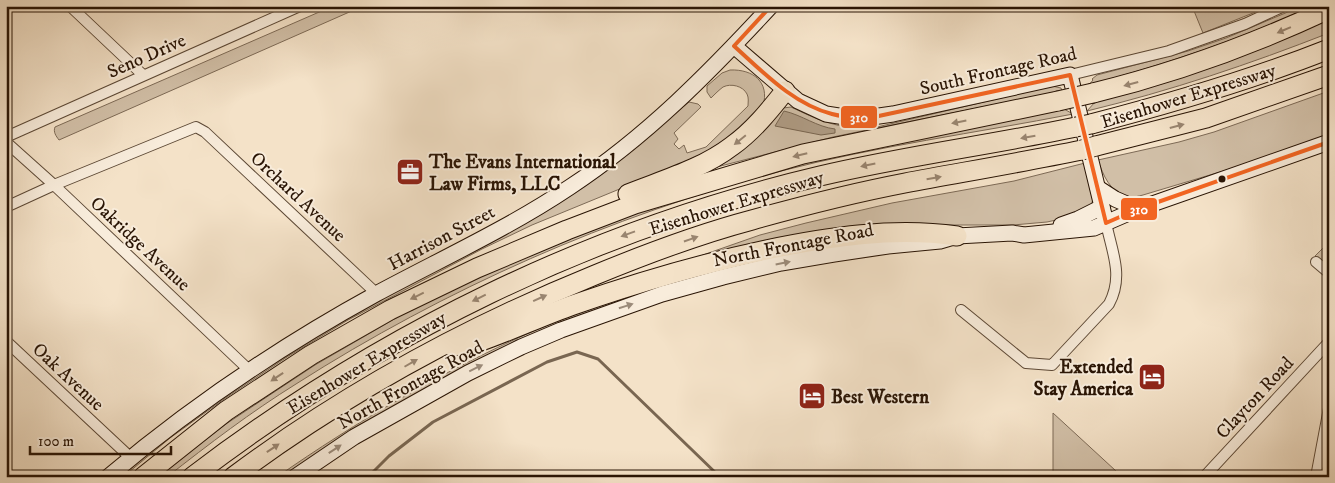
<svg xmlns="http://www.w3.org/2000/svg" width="1335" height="483" viewBox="0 0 1335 483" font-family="'IM FELL DW Pica',serif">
<rect width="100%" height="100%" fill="#f4e2c8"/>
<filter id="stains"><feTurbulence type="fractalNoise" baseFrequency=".004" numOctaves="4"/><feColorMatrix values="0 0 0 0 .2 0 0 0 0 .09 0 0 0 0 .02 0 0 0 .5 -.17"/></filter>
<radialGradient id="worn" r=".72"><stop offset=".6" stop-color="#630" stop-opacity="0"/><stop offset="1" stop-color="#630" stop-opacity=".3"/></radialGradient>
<g fill="#d1bfa7" stroke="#7d6a56">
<path d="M333,6h30l-304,134c-3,-4 -6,-8 -4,-13z"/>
<polygon points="1192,6 1256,6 1258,11 1203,33"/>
<path d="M1302,6h10c-72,34 -147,58 -223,79l4,-5 -1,-1 5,-4 91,-24 38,-13z"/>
<path d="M1329,18v15c-79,31 -159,58 -242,78l8,-9z"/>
<path d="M730,70c23,-1 40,12 33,36l-46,43 -185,76 -50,24 -134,71 -61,37 -63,42 -54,39 -47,39h-6l112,-85 80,-53 311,-180 69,-57 9,2 3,3 -27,26 4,6 -4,5 5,5 5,-4 3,8 19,-6 42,-41c0,-4 1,-8 -1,-12 -4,-8 -16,-11 -24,-7 -4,3 -8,7 -12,11l-4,-6v-6l15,-13z"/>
<polygon points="1052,86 1061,88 1062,91 877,128 877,127"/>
<path d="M1329,91v44l-79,28 -107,32c-4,1 -11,3 -16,2 -17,-5 -24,-22 -29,-37l81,-18 35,-10z"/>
<path d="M791,107c25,12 47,22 76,21v2l-34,7 -124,32 74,-61z"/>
<path d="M1064,109l9,5c-97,19 -196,32 -292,57 -171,45 -336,118 -485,213 -45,28 -87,60 -129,93h-10l69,-53 89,-59 88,-51 110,-54 138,-54 152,-43z"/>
<polygon points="1085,163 1093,199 1091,206 1056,220 1047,222 1013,225 931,225 701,260 700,256 760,235 806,223 892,203 1014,181"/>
<polygon points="1329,242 1329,268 1315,256"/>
<path d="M656,288l-93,34 -257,140 -22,15h-7c80,-56 165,-105 254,-145 24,-11 48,-23 74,-31 16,-6 34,-9 51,-13z"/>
<polygon points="1053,413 1116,471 1111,477 1053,477"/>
</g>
<path fill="#af9c85" stroke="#796651" d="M784,111c18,4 33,16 51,18v4l-14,2 -46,-9z"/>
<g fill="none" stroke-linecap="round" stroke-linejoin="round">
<polyline stroke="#796651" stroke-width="3" points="368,477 389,456 433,422 547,362 577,352 598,359 720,477"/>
<g stroke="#5c4835" stroke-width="12">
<g id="minor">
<polyline points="70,6 143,75"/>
<polyline points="1070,75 1169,51 1245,24 1284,6"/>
<polyline points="6,137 300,6"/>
<polyline points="6,142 54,185 249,370"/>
<polyline points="6,207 54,185 196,127 205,132 377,294"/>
<polyline points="1316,262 1329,273"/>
<path d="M961,310l65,53 26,2 57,-61c15,-28 3,-52 -3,-81"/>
<polyline points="6,341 131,458"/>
<polyline points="1204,477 1329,342"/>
<polyline points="1316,477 1329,408"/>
</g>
</g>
<g stroke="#291404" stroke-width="17">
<g id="secondary">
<polyline points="734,46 798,101 826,114 858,119 893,114 1070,75 1106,223"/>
<polyline points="1098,188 1115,199 1138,209"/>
<polyline points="1061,225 1078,219 1102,207"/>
<path d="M108,477c83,-70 173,-131 268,-183 65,-35 133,-66 194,-107 76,-50 139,-114 201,-181"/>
<polyline points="295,477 354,437 468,373 521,347 561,330 662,294 723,277 781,263 834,254 888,246 940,241 957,236 1012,233 1024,235 1094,228 1138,209 1329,142"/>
</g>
</g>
<g stroke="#291404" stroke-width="21">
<g id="motorway">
<path d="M1093,93c82,-20 159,-48 236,-84"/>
<path d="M1091,124c81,-21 160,-44 238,-75"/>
<polyline points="1096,146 1206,118 1329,75"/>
<path d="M628,194c35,-14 74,-25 104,-48 21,-15 37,-35 53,-55"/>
<path d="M452,346c9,-1 20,-2 29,-5 31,-11 61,-25 92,-36 63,-22 127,-41 193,-55 62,-13 128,-23 191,-14"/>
<polyline points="143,477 226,411 311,355 390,310 477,268 567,230 635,204 803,154 1058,101"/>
<path d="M192,477c186,-142 399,-247 628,-301 84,-20 171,-31 256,-49"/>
<path d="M233,477c111,-83 234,-150 362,-202 51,-21 104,-41 157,-55 50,-14 101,-27 153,-37 59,-11 118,-21 177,-33"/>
</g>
</g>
<use href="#minor" stroke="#f8ecdb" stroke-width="10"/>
<use href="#secondary" stroke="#f8ecdb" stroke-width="15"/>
<use href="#motorway" stroke="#f4e2c8" stroke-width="19"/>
<g stroke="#291404" stroke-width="21" stroke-linecap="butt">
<g id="motorway-bridge">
<polyline points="1058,101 1093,93"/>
<polyline points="1076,127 1091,124"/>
<polyline points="1082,150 1096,146"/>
</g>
</g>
<use href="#motorway-bridge" stroke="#f4e2c8" stroke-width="19"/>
<g stroke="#f8ecdb" stroke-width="8">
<path id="bus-1" d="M771,6l-37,40c29,26 59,58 98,68 14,4 28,3 42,3l196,-42 36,148 32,-14 191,-67"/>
</g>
<use href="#bus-1" stroke="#f26522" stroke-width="4"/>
</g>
<defs><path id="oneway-solid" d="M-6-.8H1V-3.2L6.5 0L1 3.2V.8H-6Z" transform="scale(1.25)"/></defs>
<g fill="#998570">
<use href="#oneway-solid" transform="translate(1284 30) rotate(157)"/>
<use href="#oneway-solid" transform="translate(1131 84) rotate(165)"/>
<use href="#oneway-solid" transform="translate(959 122) rotate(169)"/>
<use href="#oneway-solid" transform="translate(1177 126) rotate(-15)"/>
<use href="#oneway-solid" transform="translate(1028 137) rotate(170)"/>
<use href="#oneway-solid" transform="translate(740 140) rotate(141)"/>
<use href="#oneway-solid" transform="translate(800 155) rotate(166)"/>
<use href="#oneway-solid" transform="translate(868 165) rotate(168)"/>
<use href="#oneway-solid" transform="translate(934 178) rotate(-10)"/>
<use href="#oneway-solid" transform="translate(628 234) rotate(160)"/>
<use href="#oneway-solid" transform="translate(691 239) rotate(-19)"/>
<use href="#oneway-solid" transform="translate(417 296) rotate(154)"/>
<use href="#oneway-solid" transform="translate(479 298) rotate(154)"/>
<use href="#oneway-solid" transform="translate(540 298) rotate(-24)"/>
<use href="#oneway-solid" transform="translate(411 363) rotate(-30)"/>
<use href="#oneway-solid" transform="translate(277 377) rotate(146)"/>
<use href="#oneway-solid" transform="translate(273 448) rotate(-34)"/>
</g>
<g fill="#9b8b7a">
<use href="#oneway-solid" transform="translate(783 263) rotate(-11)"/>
<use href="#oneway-solid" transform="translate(626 306) rotate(-18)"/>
<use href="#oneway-solid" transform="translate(476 368) rotate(-26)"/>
<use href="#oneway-solid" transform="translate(335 449) rotate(-33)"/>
</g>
<defs>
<g id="office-square" transform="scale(1.4375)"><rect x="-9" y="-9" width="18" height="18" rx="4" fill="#8f2418" stroke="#f8ecdb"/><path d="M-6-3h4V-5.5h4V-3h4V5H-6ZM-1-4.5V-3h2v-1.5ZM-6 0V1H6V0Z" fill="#fff"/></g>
<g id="hotel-square" transform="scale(1.4375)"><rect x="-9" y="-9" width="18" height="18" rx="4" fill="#8f2418" stroke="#f8ecdb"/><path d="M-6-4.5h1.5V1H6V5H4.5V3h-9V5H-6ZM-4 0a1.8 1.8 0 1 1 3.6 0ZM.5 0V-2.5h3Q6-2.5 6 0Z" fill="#fff"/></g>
</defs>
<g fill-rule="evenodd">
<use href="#office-square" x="410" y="172"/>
<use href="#hotel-square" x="1152" y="377"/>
<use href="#hotel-square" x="812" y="396"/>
</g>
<circle fill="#291404" stroke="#f8ecdb" stroke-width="2" cx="1222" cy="179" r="4.5"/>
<g text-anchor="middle" stroke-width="4" stroke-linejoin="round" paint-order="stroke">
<g font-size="19" fill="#291404" stroke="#f8ecdb">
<text transform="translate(146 55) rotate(-24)" y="7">Seno Drive</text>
<text transform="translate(998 70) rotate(-13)" y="7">South Frontage Road</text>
<text transform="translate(1188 95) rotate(-17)" y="7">Eisenhower Expressway</text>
<text transform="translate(299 196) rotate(43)" y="7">Orchard Avenue</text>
<text transform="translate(736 202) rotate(-17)" y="7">Eisenhower Expressway</text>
<text transform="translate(441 237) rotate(-28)" y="7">Harrison Street</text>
<text transform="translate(141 243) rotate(43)" y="7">Oakridge Avenue</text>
<text transform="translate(793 244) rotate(-11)" y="7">North Frontage Road</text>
<text transform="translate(366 362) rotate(-31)" y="7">Eisenhower Expressway</text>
<text transform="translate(69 376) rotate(43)" y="7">Oak Avenue</text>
<text transform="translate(410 384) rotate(-29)" y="7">North Frontage Road</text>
<text transform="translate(1254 397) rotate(-47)" y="7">Clayton Road</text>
</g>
<g font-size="19" font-weight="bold" fill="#291404" stroke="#f8ecdb" text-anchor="start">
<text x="429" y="168">The Evans International<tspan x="429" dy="22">Law Firms, LLC</tspan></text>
<text x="1133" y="373" text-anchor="end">Extended<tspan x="1133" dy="22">Stay America</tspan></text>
<text x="831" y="403">Best Western</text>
</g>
</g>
<g stroke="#f8ecdb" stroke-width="2">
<rect x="840" y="105" width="38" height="24" rx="5" fill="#f26522"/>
<rect x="1120" y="197" width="38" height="24" rx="5" fill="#f26522"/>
</g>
<g font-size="14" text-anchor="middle" font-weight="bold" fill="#fff">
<text x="859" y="122">310</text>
<text x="1139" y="214">310</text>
</g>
<rect width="1335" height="483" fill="none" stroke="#f4e2c8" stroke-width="25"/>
<rect x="8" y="8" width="1320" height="468" fill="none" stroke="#291404" stroke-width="2.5"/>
<rect x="12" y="12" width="1310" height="458" fill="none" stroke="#291404"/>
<path d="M30 446v8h141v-8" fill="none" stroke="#291404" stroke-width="2.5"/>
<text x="38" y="446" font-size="15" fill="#291404" stroke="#f8ecdb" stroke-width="4" paint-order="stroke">100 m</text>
<rect width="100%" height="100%" filter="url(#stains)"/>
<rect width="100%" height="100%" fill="url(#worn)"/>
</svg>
